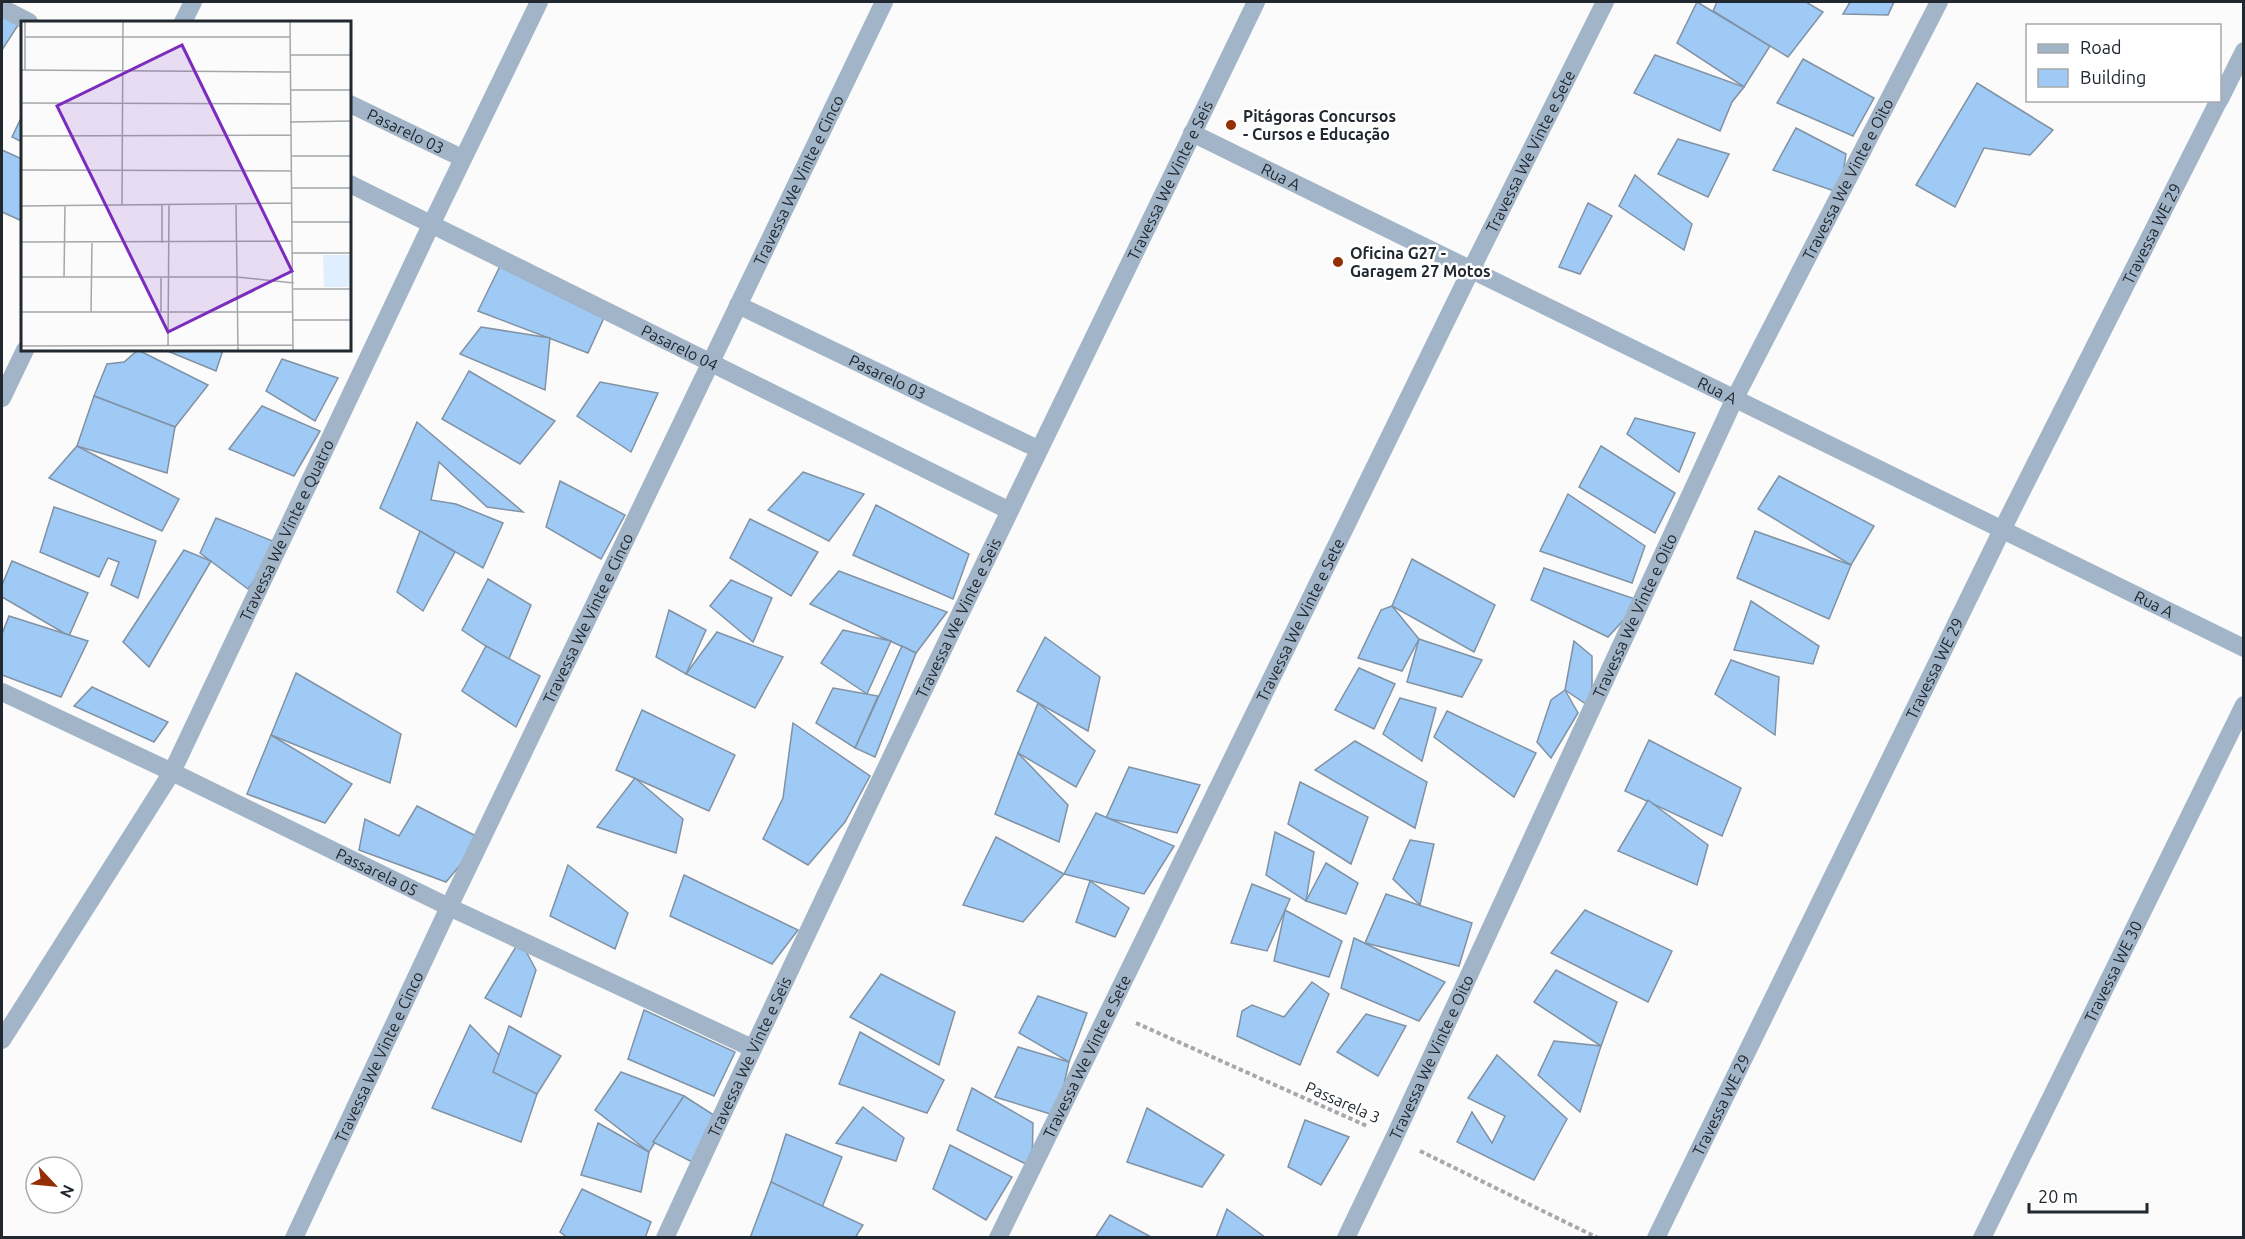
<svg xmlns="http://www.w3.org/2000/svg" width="2245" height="1239" viewBox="0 0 2245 1239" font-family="Ubuntu,sans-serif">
<rect width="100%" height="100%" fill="#fbfbfb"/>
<g fill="#9ecaf5" stroke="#8092a4" stroke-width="1.5">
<polygon points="1697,2 1770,46 1744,87 1677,43"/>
<polygon points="1717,2 1806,2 1823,12 1788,57 1713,11"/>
<polygon points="1850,2 1894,2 1888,15 1843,14"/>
<polygon points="2,8 22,19 2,50"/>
<polygon points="1655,55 1744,87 1732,102 1720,131 1634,93"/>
<polygon points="1803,59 1874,98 1853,136 1777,103"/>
<polygon points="1977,83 2053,130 2030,155 1984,148 1955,207 1916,185"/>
<polygon points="22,116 22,142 12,137"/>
<polygon points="1796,128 1846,154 1840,193 1773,170"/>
<polygon points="1678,139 1729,154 1708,197 1658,174"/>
<polygon points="2,150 22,159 22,221 2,212"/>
<polygon points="1635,175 1692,224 1684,250 1619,206"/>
<polygon points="1588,203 1612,216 1580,274 1559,267"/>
<polygon points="503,260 607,311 588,353 478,311"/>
<polygon points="481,327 550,338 545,390 460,354"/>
<polygon points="138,350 208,385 175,427 94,396 107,364 124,362"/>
<polygon points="165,350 223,350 216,371"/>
<polygon points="282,359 338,378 315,421 266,391"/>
<polygon points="469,371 555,421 520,464 442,419"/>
<polygon points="600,382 658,393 631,452 577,416"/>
<polygon points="94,396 175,427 167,473 77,446"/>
<polygon points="262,406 320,431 294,476 229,449"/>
<polygon points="1635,418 1695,433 1679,472 1627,434"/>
<polygon points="417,422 523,512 487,507 439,462 431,500 456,504 503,523 483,568 380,508"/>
<polygon points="77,446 179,499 162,531 49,478"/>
<polygon points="1601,446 1675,493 1655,533 1579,487"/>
<polygon points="803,472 864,494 829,541 768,510"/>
<polygon points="1779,476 1874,526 1851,565 1758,509"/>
<polygon points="560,481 625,515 601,559 546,527"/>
<polygon points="1568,494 1645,546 1632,583 1540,551"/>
<polygon points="876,505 969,554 953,599 853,555"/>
<polygon points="54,507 156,541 138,598 111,585 119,562 108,558 99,577 40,552"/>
<polygon points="216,518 280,544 248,589 200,553"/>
<polygon points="750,519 818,552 791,596 730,558"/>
<polygon points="420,531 455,552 423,611 397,592"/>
<polygon points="1755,531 1851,565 1829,619 1737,578"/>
<polygon points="184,550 211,561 149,667 123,642"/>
<polygon points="1412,559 1495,605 1474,652 1392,606"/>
<polygon points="12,561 88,593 69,636 2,597 2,585"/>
<polygon points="1544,568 1641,601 1608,637 1531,600"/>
<polygon points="839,571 947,612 916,653 810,604"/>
<polygon points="488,579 531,605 508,661 462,630"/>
<polygon points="731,580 772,598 753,642 710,606"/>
<polygon points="1751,601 1819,646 1813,664 1734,650"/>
<polygon points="1392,606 1419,639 1402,671 1358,658 1381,610"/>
<polygon points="669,610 706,630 686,674 656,657"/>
<polygon points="9,616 88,641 61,697 2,675 2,634"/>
<polygon points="843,630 891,641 867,694 821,663"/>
<polygon points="717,632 783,657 755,708 686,674"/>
<polygon points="1045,637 1100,677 1088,731 1017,691"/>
<polygon points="1419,639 1482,660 1462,697 1407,682"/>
<polygon points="1574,641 1592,656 1592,708 1565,690"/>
<polygon points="486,646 540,676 516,727 462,691"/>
<polygon points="902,646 916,653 875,757 855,748"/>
<polygon points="1731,660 1779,677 1775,735 1715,694"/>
<polygon points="1359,668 1395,684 1374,729 1335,710"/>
<polygon points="296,673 401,734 390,783 271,735"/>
<polygon points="92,687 168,722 154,742 74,706"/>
<polygon points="833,688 878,696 855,748 816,723"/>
<polygon points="1565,690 1578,713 1551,758 1537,742 1551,700"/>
<polygon points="1400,698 1436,708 1422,761 1383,734"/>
<polygon points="1038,703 1095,751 1076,787 1018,753"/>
<polygon points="642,710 735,755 709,811 616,770"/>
<polygon points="1447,711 1536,753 1514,797 1434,737"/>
<polygon points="793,723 870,776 845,822 808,865 763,839 783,798"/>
<polygon points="271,735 352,784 325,823 247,794"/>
<polygon points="1649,740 1741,788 1722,836 1625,791"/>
<polygon points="1355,741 1427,782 1415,828 1315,770"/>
<polygon points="1018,753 1068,805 1059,842 995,814"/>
<polygon points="1129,767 1200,785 1177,833 1106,818"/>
<polygon points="635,778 683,819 676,853 597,827"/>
<polygon points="1300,782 1368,817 1351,864 1288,824"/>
<polygon points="1648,800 1708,845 1697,885 1618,851"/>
<polygon points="417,806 482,839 446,882 359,850 365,819 399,836"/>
<polygon points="1096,813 1174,846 1144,894 1064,874"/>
<polygon points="1275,832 1314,852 1306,901 1266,875"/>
<polygon points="996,837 1064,874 1023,922 963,905"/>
<polygon points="1410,840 1434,844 1420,905 1393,879"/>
<polygon points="1326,863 1358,883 1346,914 1306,901"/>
<polygon points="568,865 628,913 615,949 550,916"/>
<polygon points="684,875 798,930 772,964 670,916"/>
<polygon points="1090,881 1129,908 1115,937 1076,922"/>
<polygon points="1252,884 1290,899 1267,951 1231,943"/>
<polygon points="1386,894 1472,923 1459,966 1365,943"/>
<polygon points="1285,910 1342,941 1329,977 1274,961"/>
<polygon points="1585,910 1672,951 1648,1002 1551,953"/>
<polygon points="1354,938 1445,982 1419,1021 1341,988"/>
<polygon points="520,940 536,970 521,1017 485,998"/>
<polygon points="1556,970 1617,1002 1601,1046 1534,1002"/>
<polygon points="881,974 955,1012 939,1065 850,1017"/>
<polygon points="1312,982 1329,994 1300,1065 1237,1036 1242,1011 1252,1005 1284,1017"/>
<polygon points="1038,996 1087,1013 1069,1062 1019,1033"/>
<polygon points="644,1010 735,1052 714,1096 628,1059"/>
<polygon points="1366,1014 1406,1026 1378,1076 1337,1052"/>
<polygon points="470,1025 537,1094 521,1142 432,1108"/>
<polygon points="509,1026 561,1056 537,1094 493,1072"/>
<polygon points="860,1032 944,1080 927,1113 839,1084"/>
<polygon points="1554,1041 1601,1046 1580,1112 1538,1075"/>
<polygon points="1018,1047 1069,1062 1057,1116 995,1097"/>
<polygon points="1497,1055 1567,1119 1534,1180 1457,1142 1472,1112 1492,1143 1505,1116 1468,1098"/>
<polygon points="621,1072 684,1096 649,1152 595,1110"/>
<polygon points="972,1088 1033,1123 1032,1167 957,1130"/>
<polygon points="684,1096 720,1119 698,1165 653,1142"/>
<polygon points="863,1107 904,1138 896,1161 836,1143"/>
<polygon points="1147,1108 1224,1155 1202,1187 1127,1162"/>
<polygon points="1305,1120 1349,1137 1321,1185 1288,1167"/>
<polygon points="598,1123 649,1152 641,1192 581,1175"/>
<polygon points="786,1134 842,1157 821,1210 771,1182"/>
<polygon points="950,1145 1012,1177 986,1220 933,1189"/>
<polygon points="771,1182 863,1225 855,1238 750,1238"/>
<polygon points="582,1189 651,1222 645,1238 568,1238 560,1232"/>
<polygon points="1227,1209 1266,1238 1216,1238"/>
<polygon points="1110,1215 1153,1238 1095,1238"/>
</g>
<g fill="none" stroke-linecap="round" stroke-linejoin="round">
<g stroke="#a6a9ac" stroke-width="4" stroke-dasharray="4.5 3" stroke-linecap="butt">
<polyline points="1136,1023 1367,1126"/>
<polyline points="1420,1151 1598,1238"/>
</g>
<g stroke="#a2b5c8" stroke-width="18">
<polyline points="2,8 29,22"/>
<polyline points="183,22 193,2"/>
<polyline points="2220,99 2244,51"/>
<path id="s1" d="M350,104l112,54"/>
<path id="s2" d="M1192,133l1052,515"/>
<path id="s3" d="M350,184l658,326"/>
<path id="s4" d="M738,305l300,144"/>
<polyline points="2,398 25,350"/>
<path id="s5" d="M2,692l170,80 277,135 303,141"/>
<path id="s6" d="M2,1040l170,-268 259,-547 108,-223"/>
<path id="s7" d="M294,1238l155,-331 435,-905"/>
<path id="s8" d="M665,1238c191,-415 393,-825 591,-1236"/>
<path id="s9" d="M998,1238l473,-968 134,-268"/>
<path id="s10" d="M1346,1238l48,-100 340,-738 205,-398"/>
<path id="s11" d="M1656,1238l346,-708 217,-430"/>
<path id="s12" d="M1982,1238l262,-533"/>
</g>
</g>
<g fill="#942e05" stroke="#fff" stroke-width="2">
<circle cx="1231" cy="125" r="6"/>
<circle cx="1338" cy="262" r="6"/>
</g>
<g text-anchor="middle" stroke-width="5" stroke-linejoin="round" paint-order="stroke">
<g font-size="16" font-weight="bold" fill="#21282f" stroke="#fff" text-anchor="start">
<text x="1243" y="122">Pitágoras Concursos<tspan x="1243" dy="18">- Cursos e Educação</tspan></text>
<text x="1350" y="259">Oficina G27 -<tspan x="1350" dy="18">Garagem 27 Motos</tspan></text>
</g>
<g font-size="16" fill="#21282f" stroke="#fff">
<text dy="6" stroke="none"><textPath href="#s1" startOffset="62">Pasarelo 03</textPath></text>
<text dy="6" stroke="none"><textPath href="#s9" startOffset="1210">Travessa We Vinte e Sete</textPath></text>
<text dy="6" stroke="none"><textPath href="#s2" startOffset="99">Rua A</textPath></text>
<text dy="6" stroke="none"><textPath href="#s10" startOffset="1172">Travessa We Vinte e Oito</textPath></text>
<text dy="6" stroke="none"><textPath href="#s7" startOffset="1172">Travessa We Vinte e Cinco</textPath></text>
<text dy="6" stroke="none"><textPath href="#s8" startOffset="1172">Travessa We Vinte e Seis</textPath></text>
<text dy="6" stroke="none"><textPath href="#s11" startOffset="1120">Travessa WE 29</textPath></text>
<text dy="6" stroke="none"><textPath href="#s3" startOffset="368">Pasarelo 04</textPath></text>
<text dy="6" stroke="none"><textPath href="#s4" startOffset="166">Pasarelo 03</textPath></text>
<text dy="6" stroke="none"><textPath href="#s2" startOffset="585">Rua A</textPath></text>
<text dy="6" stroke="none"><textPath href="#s6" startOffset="585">Travessa We Vinte e Quatro</textPath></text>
<text dy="6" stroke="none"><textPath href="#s2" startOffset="1071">Rua A</textPath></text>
<text dy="6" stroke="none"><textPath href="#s10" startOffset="686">Travessa We Vinte e Oito</textPath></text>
<text dy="6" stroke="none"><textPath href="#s8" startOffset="686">Travessa We Vinte e Seis</textPath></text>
<text dy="6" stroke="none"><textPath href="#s7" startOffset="686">Travessa We Vinte e Cinco</textPath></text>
<text dy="6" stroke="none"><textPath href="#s9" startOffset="688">Travessa We Vinte e Sete</textPath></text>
<text dy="6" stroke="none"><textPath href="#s11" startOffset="634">Travessa WE 29</textPath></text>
<text dy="6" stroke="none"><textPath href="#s5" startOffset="416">Passarela 05</textPath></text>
<text dy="6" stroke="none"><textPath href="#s12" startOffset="297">Travessa WE 30</textPath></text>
<text dy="6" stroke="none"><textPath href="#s9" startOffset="202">Travessa We Vinte e Sete</textPath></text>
<text dy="6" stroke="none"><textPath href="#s8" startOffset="200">Travessa We Vinte e Seis</textPath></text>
<text dy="6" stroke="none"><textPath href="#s10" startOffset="200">Travessa We Vinte e Oito</textPath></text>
<text dy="6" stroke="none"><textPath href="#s7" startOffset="200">Travessa We Vinte e Cinco</textPath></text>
<text transform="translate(1343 1102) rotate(24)" y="6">Passarela 3</text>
<text dy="6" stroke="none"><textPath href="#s11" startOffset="148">Travessa WE 29</textPath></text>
</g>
</g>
<g transform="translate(21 21)">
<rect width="330" height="330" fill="#fbfbfb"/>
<path d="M302,234h28v32h-27z" fill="#e0effe"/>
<path fill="none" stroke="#a4a7a9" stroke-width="1.5" d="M269,1l3,328M4,16h265M270,34h60M0,49l269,2M4,49v-48M270,69h60M0,82l270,1M269,101l61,-1M0,115l270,-1M270,135h60M0,149l270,1M270,167h60M101,184l1,-183M141,184v38M215,184l2,145M0,185l271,-3M271,201h59M0,221l271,-1M271,232h59M0,256h216l57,6M43,256l1,-71M140,257v34M272,268h58M0,291h272M70,291l1,-69M272,299h58M0,325l272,-1M147,325l1,-141"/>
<path fill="#7b2cbf" fill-opacity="0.15" stroke="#7b2cbf" stroke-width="3" d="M161,24l110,226 -124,61 -111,-226z"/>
<rect width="330" height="330" fill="none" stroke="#21282f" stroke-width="3"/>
</g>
<rect width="2245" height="1239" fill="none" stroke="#21282f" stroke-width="6"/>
<rect x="2026" y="24" width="195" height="78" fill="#ffffff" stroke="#a6a9ac" stroke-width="1.5"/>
<rect x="2038" y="44" width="30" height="9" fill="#a2b5c8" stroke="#a6a9ac" stroke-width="1.5"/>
<text x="2080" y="54" font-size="18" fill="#21282f">Road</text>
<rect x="2038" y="69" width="30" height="18" fill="#9ecaf5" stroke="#a6a9ac" stroke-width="1.5"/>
<text x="2080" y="84" font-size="18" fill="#21282f">Building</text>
<g transform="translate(54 1185) rotate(116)"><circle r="28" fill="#ffffff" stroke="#a6a9ac" stroke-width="1.5"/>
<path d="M0-4.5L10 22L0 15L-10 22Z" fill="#942e05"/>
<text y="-9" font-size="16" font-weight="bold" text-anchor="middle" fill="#21282f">N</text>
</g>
<path d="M2029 1203v9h118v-9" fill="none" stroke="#21282f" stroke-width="3"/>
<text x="2038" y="1203" font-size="18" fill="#21282f" stroke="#ffffff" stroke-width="4.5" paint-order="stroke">20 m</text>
</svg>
